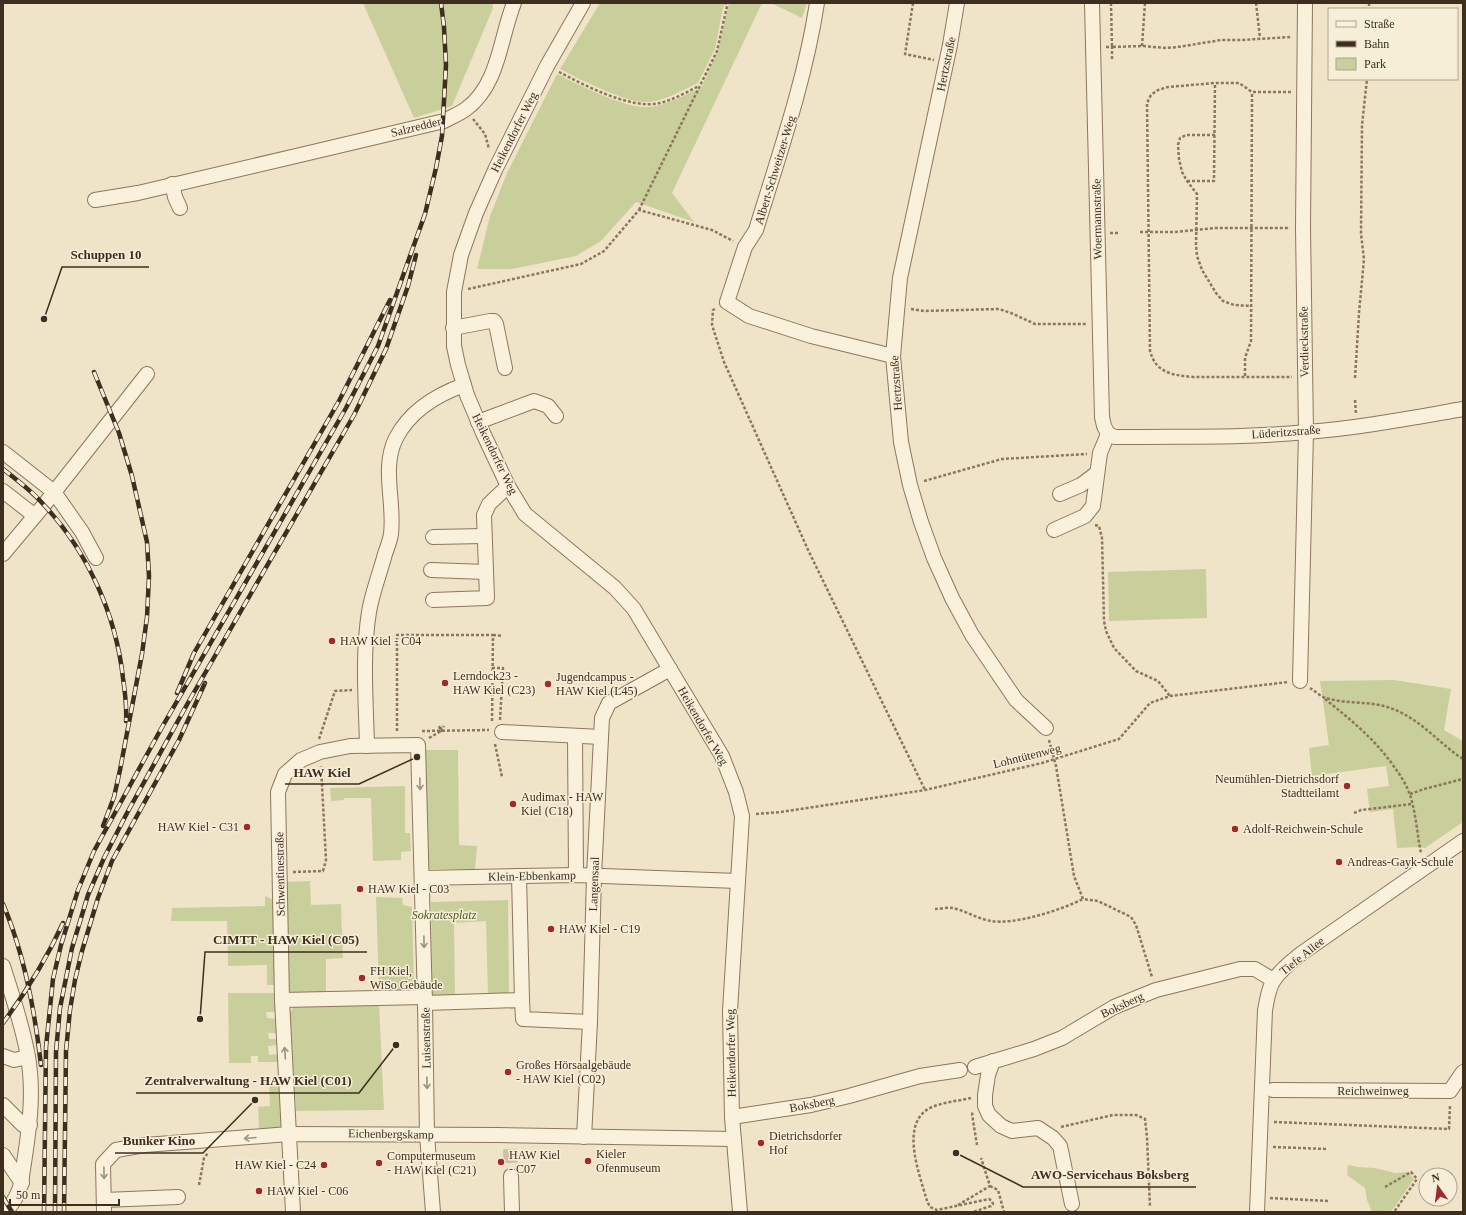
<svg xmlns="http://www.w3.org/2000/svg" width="1466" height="1215" viewBox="0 0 1466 1215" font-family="'Times New Roman',serif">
<rect width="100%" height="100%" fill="#f0e4c8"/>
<g fill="#c9cf9b">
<polygon points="363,3 492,3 493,8 452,106 414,118"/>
<path d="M600,3h126l-3,5 -8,41 -17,34c-15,7 -32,17 -49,19 -22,2 -68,-22 -89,-33z"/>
<path d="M729,3h33l-90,190 22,29 -58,-20 -35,39 -25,15 -64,13h-35l13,-53 17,-43 50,-99c22,11 69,35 92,33 16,-1 37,-13 52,-19l17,-37z"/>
<polygon points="771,3 807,3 802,18"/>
<polygon points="1206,569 1207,618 1109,621 1108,572"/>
<polygon points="1394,680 1451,689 1444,730 1463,741 1463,822 1425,848 1419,847 1397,848 1393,809 1370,812 1367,789 1389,786 1386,766 1312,776 1309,748 1329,745 1320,681"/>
<polygon points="424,750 458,750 459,845 477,846 475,869 428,869"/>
<polygon points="405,786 405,833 410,833 411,851 401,852 401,860 373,861 371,798 344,798 344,800 331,801 330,788"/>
<polygon points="310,881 311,905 341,904 343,958 326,959 326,992 289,992 286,882"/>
<polygon points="265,896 272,899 275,908 276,985 267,985 267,965 228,966 227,921 171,921 172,908 265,906"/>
<polygon points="376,897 402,898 403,905 412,907 414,990 379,991"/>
<polygon points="508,900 509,995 488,995 486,921 454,923 455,996 432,996 431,902"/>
<polygon points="228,993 276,993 278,1012 266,1012 267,1018 278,1019 278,1033 268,1033 269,1039 279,1039 279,1045 268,1046 269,1055 279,1054 279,1062 258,1062 258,1056 251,1056 251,1063 229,1063"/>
<polygon points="379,1003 384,1110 296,1111 290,1013 293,1008 298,1005"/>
<polygon points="269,1084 281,1084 282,1125 280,1128 259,1129 258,1107 270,1106"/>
<polygon points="1348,1165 1358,1167 1375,1168 1395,1173 1408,1172 1414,1179 1394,1208 1390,1212 1372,1212 1367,1200 1365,1188 1347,1175"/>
</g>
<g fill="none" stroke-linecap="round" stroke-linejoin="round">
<polyline stroke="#ccc0a6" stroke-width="14" stroke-dasharray="14 7" stroke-linecap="butt" points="510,1149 511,1176"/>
<g stroke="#8d765c" stroke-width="16">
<g id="minor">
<polyline points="583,3 547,66 496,168 476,213 461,255 454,292 454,346 458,365 467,395 483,433 508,486 525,514 615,588 634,609 722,756 736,792 742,816 730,1011 732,1117 740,1212"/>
<path d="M817,3c-12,78 -38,152 -61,227l-11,17 -18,55 22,14 62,20 82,20"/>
<polyline points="957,3 950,45 900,278 893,356 901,442 910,485 921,522 934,558 952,598 972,635 1016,700 1046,728"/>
<polyline points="1092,3 1102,417 1104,426 1108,434"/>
<polyline points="172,184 175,197 180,208"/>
<path d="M95,200l43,-7 158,-37 148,-35c7,-4 15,-7 22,-12 33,-24 34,-71 48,-106"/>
<polyline points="453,328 490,321 494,321 496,324 505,368"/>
<polyline points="478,422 534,401 548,406 556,416"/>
<path d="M1108,434l7,3h7c61,-1 124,1 185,-5 52,-4 104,-14 156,-23"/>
<polyline points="3,452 54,492 82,532 96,558"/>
<polyline points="3,491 35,516"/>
<polyline points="1060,494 1081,485 1097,473"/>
<polyline points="1054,530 1085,516 1093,506 1100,453 1108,434"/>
<polyline points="433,537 484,536"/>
<polyline points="3,554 44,505 147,374"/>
<polyline points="431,570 486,572"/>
<polyline points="433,600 487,598 484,515 489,504 508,486"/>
<polyline points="1300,681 1306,432 1303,228 1305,3"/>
<polyline points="502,732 601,737"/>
<polyline points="575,736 576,875"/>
<path d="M367,746c-1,-44 -5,-90 2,-134 3,-19 11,-39 16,-58 2,-6 5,-13 6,-20 4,-32 -10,-66 5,-96 14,-27 40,-43 68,-53"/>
<polyline points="519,876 522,1000"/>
<polyline points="422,878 576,875 738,881"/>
<path d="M3,966c9,29 20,61 25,91 7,40 0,80 -6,119 0,11 -9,31 -19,36"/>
<polyline points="282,1000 425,997"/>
<polyline points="425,1003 522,1000 523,1019 590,1022"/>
<polyline points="3,1056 14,1060 28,1057"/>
<polyline points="993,1061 988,1075 985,1095 985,1106 989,1115 1001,1126 1012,1131 1038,1128 1053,1138 1060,1146 1072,1204"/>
<polyline points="975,1067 1034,1049 1062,1038 1114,1007 1156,990 1240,969 1255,969 1273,980"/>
<polyline points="1273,1090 1450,1091 1463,1072"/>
<polyline points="3,1105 23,1125 30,1125"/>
<polyline points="732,1117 811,1105 849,1096 920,1076 960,1070"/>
<polyline points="584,1137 590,1022 594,876 602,718 609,703 670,669"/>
<polyline points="3,1155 22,1183"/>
<polyline points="511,1176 512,1212"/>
<polyline points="104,1200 178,1197"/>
<polyline points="104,1212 103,1164 116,1150 145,1145 289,1134 498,1135 734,1139"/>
<polyline points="293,1212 282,1000 278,792 285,774 301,760 320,752 350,746 418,745 425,1003 427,1135 433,1212"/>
<path d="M1257,1212l8,-202c2,-9 3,-22 9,-30 7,-11 18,-19 28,-27l161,-112"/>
</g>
</g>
<g stroke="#8d765c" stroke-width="2.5" stroke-dasharray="3 2" stroke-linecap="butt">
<polyline points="913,3 905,54 934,60"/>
<polyline points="1111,3 1112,47 1142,46 1166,48 1178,47 1221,40 1241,40 1291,37"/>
<polyline points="1256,3 1260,38"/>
<polyline points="1369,3 1369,9"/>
<polyline points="1142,46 1145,3"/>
<polyline points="1106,47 1112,47 1112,61"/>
<path d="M559,72c25,13 72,38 101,31 13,-3 27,-11 39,-17"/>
<path d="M1291,92h-39l-13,-9h-24l-47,4 -10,3 -7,5 -4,8 3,248c6,22 22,24 43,26h99"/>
<polyline points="473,119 485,134 489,149"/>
<polyline points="1215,135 1186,135 1180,138 1178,145 1179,159 1182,172 1187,181 1197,194 1196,245 1197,256 1202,270 1216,293 1223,301 1234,305 1251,306"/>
<polyline points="1187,181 1214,181 1215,83"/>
<polyline points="639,210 717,51 727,6 726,3"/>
<polyline points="1140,232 1174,232 1216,228 1290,228"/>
<polyline points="1110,233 1118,233"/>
<polyline points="468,289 581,264 604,251 639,210 712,230 733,241"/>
<polyline points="715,309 713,310 712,325 724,362 809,552 925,790"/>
<polyline points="911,309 924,311 999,309 1011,313 1035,324 1086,324"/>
<polyline points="1245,376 1245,358 1251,341 1252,92"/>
<polyline points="1355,378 1359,313 1364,259 1361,234 1362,125 1367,79"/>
<polyline points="1355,400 1356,414"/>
<polyline points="924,481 1002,459 1087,454"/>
<polyline points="1095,525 1099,526 1102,538 1104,621 1106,631 1114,648 1136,671 1158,681 1170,696"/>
<polyline points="493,635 503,636"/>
<polyline points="492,668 503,668 500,720"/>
<path d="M1310,688c5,3 11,9 16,10 19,6 42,3 61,9 31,9 50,35 76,52"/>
<path d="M1325,699c26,21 51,41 70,69 6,8 12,18 15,27 6,18 7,39 11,58"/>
<polyline points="439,726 441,731 444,726"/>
<polyline points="397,731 397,635 493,635 492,723"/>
<polyline points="422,731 489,730"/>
<polyline points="429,738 441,731 441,726"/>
<polyline points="319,739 335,691 352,690"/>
<polyline points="1049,740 1056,766 1074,876 1083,899 1098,901 1131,917 1136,925 1152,977"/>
<polyline points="495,744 502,777"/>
<polyline points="1410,794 1424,789 1463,779"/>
<polyline points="1354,813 1361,810 1412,804"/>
<polyline points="756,814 781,812 925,790 1042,763 1119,739 1150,703 1170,696 1288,682"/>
<polyline points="293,872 323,871 326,860 321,766"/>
<path d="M935,909c5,0 13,-2 18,-1 13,3 25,11 38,13 24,4 70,-11 92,-22"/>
<path d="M971,1098c-13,3 -27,4 -39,9 -34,15 -12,68 -5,94l3,6 7,3 52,-11 3,2 1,3 -2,2 -18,6"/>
<polyline points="973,1113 972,1114 977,1145"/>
<polyline points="1274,1122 1449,1129 1450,1105"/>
<polyline points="1061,1127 1113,1115 1136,1115 1145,1119 1147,1137 1150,1207"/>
<polyline points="1273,1147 1327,1149"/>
<polyline points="199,1185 204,1158 208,1153"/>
<polyline points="990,1186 998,1190 1004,1212"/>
<polyline points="1385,1187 1411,1172 1417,1179 1394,1212"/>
<polyline points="1270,1198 1329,1201"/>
<polyline points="958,1205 990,1186 981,1158"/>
</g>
<use href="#minor" stroke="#faf1dc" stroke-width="14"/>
<g stroke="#3d2e20" stroke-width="4.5">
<g id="rail">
<polyline points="94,372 119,433 132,476 147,542 149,576 147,617 142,654 120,770 114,797 103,826"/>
<path d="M3,469c14,11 29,22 41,36 44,47 72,110 79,173 2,14 4,29 3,43"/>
<polyline points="177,693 194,653 339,401 390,300"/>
<path d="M3,904c21,49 32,108 38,161"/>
<path d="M3,1023c23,-31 44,-65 60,-100"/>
<polyline points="3,1197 12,1212"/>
<polyline points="44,1212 46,1047 53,979 61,945 78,890 94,851 161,729 346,408 378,346 425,214 436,168 442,136 446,65 444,27 441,3"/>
<polyline points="55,1212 56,1052 60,1008 72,948 88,895 104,858 127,813 189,701 354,415 386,349 408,286 416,255"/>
<polyline points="64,1212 66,1051 70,1010 75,980 82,951 98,898 112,861 179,740 205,683"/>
</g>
</g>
<use href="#rail" stroke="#f7eed8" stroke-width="3" stroke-dasharray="9" stroke-linecap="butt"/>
</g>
<defs><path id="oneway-shaft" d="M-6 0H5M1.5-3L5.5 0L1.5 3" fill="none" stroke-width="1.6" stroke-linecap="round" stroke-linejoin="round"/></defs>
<g stroke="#9c907e">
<use href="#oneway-shaft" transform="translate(420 784) rotate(88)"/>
<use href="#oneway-shaft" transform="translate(424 942) rotate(89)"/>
<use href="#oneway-shaft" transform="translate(285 1053) rotate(-94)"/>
<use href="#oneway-shaft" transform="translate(427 1083) rotate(89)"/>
<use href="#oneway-shaft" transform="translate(250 1138) rotate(175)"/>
<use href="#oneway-shaft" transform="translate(104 1173) rotate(89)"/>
</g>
<g fill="#9e2a2b" stroke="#f7eed8" stroke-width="1.5">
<circle cx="332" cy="641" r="4"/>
<circle cx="445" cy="683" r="4"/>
<circle cx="548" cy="684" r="4"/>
<circle cx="1347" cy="786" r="4"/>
<circle cx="513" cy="804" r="4"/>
<circle cx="247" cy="827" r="4"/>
<circle cx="1235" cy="829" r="4"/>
<circle cx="1339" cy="862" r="4"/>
<circle cx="360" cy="889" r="4"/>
<circle cx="551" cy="929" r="4"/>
<circle cx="362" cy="978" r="4"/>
<circle cx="508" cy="1072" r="4"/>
<circle cx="761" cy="1143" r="4"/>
<circle cx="588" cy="1161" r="4"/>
<circle cx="501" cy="1162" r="4"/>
<circle cx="379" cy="1163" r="4"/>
<circle cx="324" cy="1165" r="4"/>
<circle cx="259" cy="1191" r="4"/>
</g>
<g text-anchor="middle" stroke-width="3" stroke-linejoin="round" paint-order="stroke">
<g font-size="12" fill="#3d2e20" stroke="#f7eed8">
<text transform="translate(946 64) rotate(-78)" y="4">Hertzstraße</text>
<text transform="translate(416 127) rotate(-14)" y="4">Salzredder</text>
<text transform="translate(514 132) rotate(-63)" y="4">Heikendorfer Weg</text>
<text transform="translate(775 170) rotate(-73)" y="4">Albert-Schweitzer-Weg</text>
<text transform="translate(1097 219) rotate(-91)" y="4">Woermannstraße</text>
<text transform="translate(1304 342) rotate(-91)" y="4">Verdieckstraße</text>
<text transform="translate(896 383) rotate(-94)" y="4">Hertzstraße</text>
<text transform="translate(1286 432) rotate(-4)" y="4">Lüderitzstraße</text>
<text transform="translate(495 454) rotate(64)" y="4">Heikendorfer Weg</text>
<text transform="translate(703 726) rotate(60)" y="4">Heikendorfer Weg</text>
<text transform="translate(1027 756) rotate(-14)" y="4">Lohntütenweg</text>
<text transform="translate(280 874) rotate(-91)" y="4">Schwentinestraße</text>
<text transform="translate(532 876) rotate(-1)" y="4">Klein-Ebbenkamp</text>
<text transform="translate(594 884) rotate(-88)" y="4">Langensaal</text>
<text transform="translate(1302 956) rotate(-39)" y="4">Tiefe Allee</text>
<text transform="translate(1122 1005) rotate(-25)" y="4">Boksberg</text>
<text transform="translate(426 1038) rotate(-91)" y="4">Luisenstraße</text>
<text transform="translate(731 1053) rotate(-91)" y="4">Heikendorfer Weg</text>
<text x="1373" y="1095">Reichweinweg</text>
<text transform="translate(812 1104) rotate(-11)" y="4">Boksberg</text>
<text transform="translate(391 1134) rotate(1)" y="4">Eichenbergskamp</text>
</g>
<g font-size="12" fill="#3d2e20" stroke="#f7eed8" text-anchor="start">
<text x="340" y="645">HAW Kiel - C04</text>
<text x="453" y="680">Lerndock23 -<tspan x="453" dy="14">HAW Kiel (C23)</tspan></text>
<text x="556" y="681">Jugendcampus -<tspan x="556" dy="14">HAW Kiel (L45)</tspan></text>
<text x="1339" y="783" text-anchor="end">Neumühlen-Dietrichsdorf<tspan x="1339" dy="14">Stadtteilamt</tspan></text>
<text x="521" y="801">Audimax - HAW<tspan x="521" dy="14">Kiel (C18)</tspan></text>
<text x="239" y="831" text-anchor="end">HAW Kiel - C31</text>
<text x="1243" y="833">Adolf-Reichwein-Schule</text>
<text x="1347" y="866">Andreas-Gayk-Schule</text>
<text x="368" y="893">HAW Kiel - C03</text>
<text x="559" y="933">HAW Kiel - C19</text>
<text x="370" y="975">FH Kiel,<tspan x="370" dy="14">WiSo Gebäude</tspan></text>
<text x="516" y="1069">Großes Hörsaalgebäude<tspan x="516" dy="14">- HAW Kiel (C02)</tspan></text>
<text x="769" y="1140">Dietrichsdorfer<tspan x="769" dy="14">Hof</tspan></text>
<text x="596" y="1158">Kieler<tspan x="596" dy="14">Ofenmuseum</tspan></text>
<text x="509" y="1159">HAW Kiel<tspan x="509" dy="14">- C07</tspan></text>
<text x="387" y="1160">Computermuseum<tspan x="387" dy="14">- HAW Kiel (C21)</tspan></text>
<text x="316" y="1169" text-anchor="end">HAW Kiel - C24</text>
<text x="267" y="1195">HAW Kiel - C06</text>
</g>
<g font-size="12" font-style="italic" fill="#4d5a26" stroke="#f7eed8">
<text x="444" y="919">Sokratesplatz</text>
</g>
</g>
<path fill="none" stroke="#3d2e20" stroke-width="1.5" d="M44 319L62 267H149M417 757L359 784H285M200 1019L205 952H367M396 1045L359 1093H136M255 1100L203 1153H115M956 1153L1023 1187H1196"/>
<g fill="#3d2e20" stroke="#f7eed8" stroke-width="1.5">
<circle cx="44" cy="319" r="4"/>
<circle cx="417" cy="757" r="4"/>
<circle cx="200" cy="1019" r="4"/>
<circle cx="396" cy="1045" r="4"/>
<circle cx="255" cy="1100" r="4"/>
<circle cx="956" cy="1153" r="4"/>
</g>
<g font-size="13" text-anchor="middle" font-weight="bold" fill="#3d2e20" stroke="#f7eed8" stroke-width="3" stroke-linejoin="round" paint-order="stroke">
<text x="106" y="259">Schuppen 10</text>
<text x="322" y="777">HAW Kiel</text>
<text x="286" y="944">CIMTT - HAW Kiel (C05)</text>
<text x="248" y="1085">Zentralverwaltung - HAW Kiel (C01)</text>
<text x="159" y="1145">Bunker Kino</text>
<text x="1110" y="1179">AWO-Servicehaus Boksberg</text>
</g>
<rect width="1466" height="1215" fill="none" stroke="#3d2e20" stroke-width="8"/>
<rect x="1328" y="8" width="130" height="72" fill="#f7eed8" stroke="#ada18e"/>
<rect x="1336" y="21" width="20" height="6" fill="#faf1dc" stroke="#ada18e"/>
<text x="1364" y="28" font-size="12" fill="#3d2e20">Straße</text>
<rect x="1336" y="41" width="20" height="6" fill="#3d2e20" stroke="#ada18e"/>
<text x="1364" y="48" font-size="12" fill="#3d2e20">Bahn</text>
<rect x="1336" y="58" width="20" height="12" fill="#c9cf9b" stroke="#ada18e"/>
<text x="1364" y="68" font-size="12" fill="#3d2e20">Park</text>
<g transform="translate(1438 1187) rotate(346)"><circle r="19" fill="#f7eed8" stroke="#ada18e"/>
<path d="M0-3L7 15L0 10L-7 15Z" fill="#9e2a2b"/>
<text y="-6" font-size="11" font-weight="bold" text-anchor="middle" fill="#3d2e20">N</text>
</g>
<path d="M10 1199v6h109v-6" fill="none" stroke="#3d2e20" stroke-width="2"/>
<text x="16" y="1199" font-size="12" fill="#3d2e20" stroke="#f7eed8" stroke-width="3" paint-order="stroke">50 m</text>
</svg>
